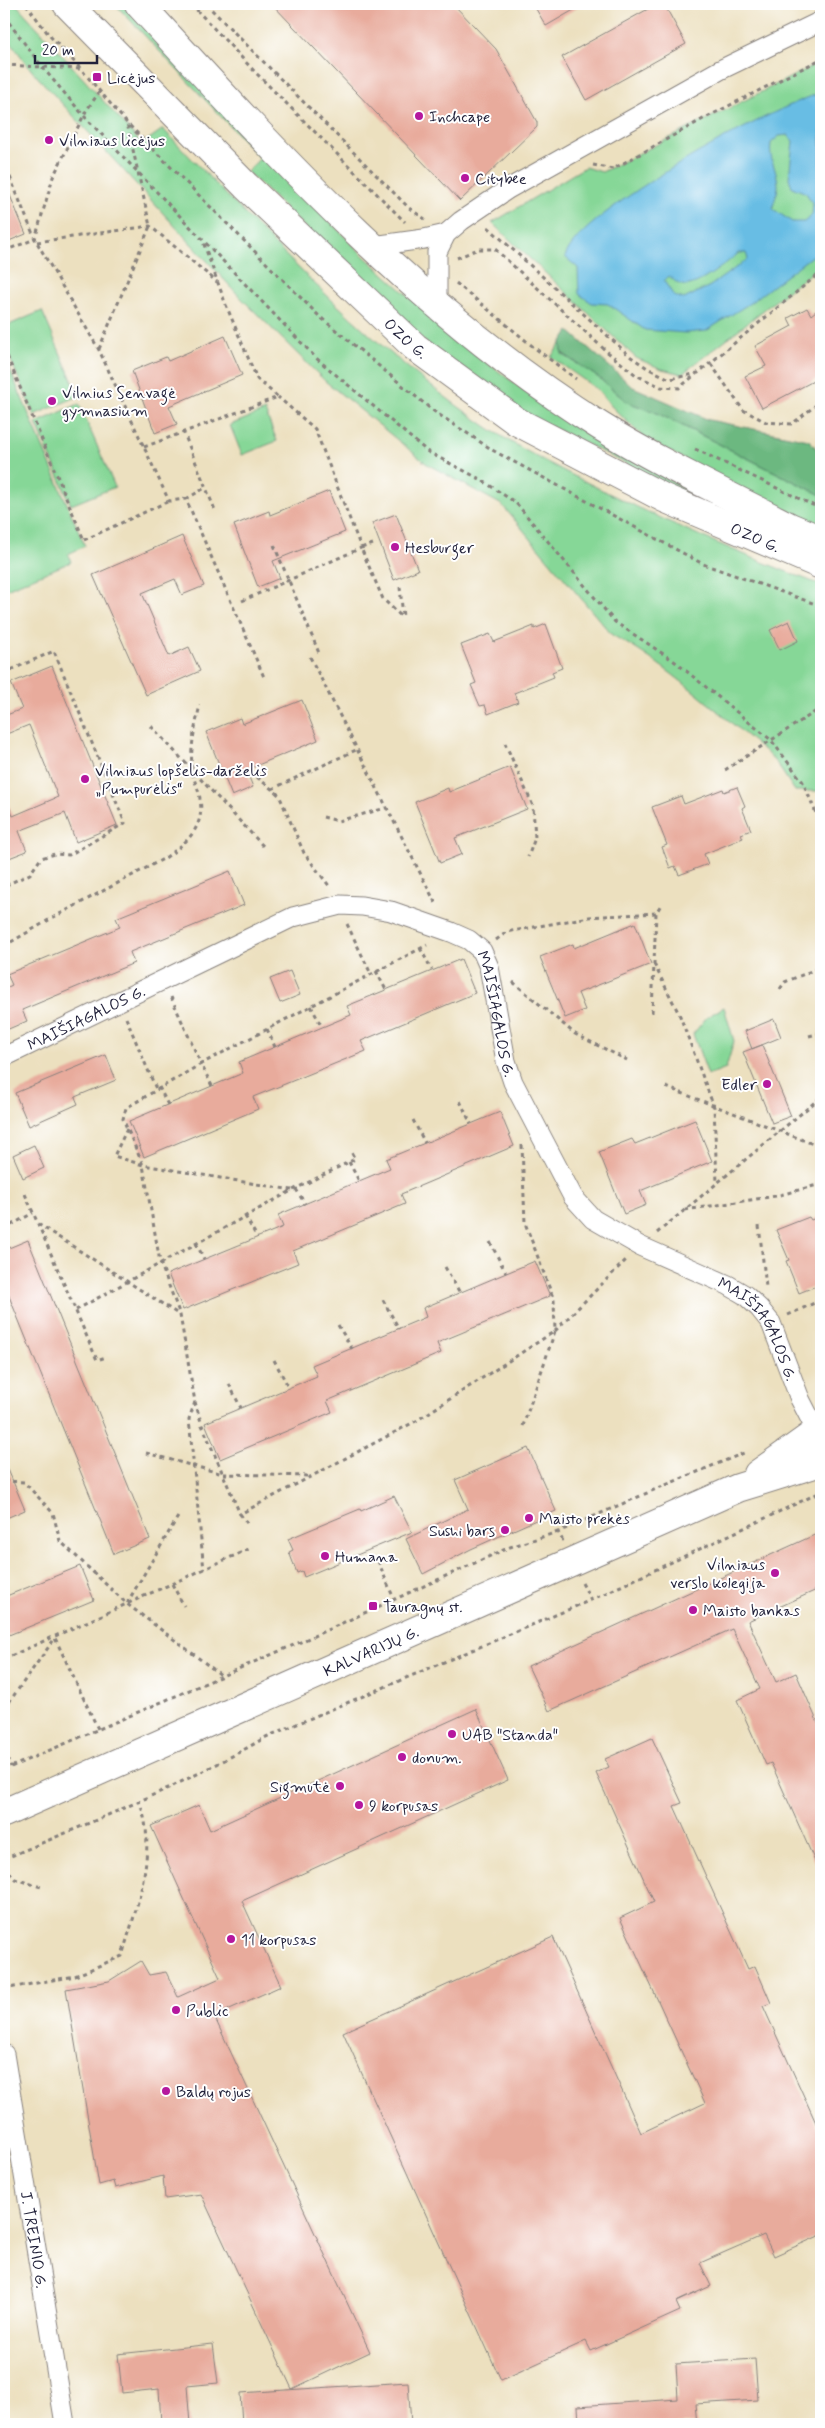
<svg xmlns="http://www.w3.org/2000/svg" width="825" height="2428" viewBox="0 0 825 2428" font-family="Mynerve,sans-serif">
<rect width="100%" height="100%" fill="#fff"/>
<filter id="ink" filterUnits="userSpaceOnUse"><feTurbulence type="fractalNoise" baseFrequency=".02" numOctaves="2"/><feDisplacementMap in="SourceGraphic" scale="10" xChannelSelector="R" yChannelSelector="G"/><feConvolveMatrix kernelMatrix="1 2 1 2 8 2 1 2 1" color-interpolation-filters="sRGB"/></filter>
<filter id="wash" filterUnits="userSpaceOnUse"><feTurbulence type="fractalNoise" baseFrequency=".0096" numOctaves="4" result="noise"/><feDisplacementMap in="SourceGraphic" scale="20" xChannelSelector="R" yChannelSelector="G"/><feGaussianBlur stdDeviation="1.12" result="paint"/><feColorMatrix in="noise" values="0 0 0 0 0 0 0 0 0 0 0 0 0 0 0 0 0 1.4 0 .05"/><feComposite in="paint" operator="in"/></filter>
<g filter="url(#wash)">
<rect width="100%" height="100%" fill="#ece0bf"/>
<g fill="#86d797" stroke="#547c69">
<path d="M4,4h12l126,140 21,-15c99,102 198,211 317,293 34,24 72,43 110,62 76,38 152,71 231,101v206h-26l-18,-27 -12,-13c-49,-40 -97,-86 -153,-116l-110,-130 -75,-41 -102,-83 -83,-82 -210,-228 -28,-38z"/>
<polygon points="115,4 121,4 264,155 365,257 463,345 567,422 719,508 721,511 528,415 425,342 247,172 260,158"/>
<polygon points="821,62 821,265 682,374 662,369 636,358 492,223 585,167 602,172"/>
<polygon points="42,311 79,396 34,415 4,344 4,327"/>
<polygon points="561,343 562,354 599,378 627,402 655,412 821,495 821,526 732,485 643,437 612,407 598,390 551,357"/>
<polygon points="4,356 85,546 68,554 71,562 4,590"/>
<polygon points="79,404 115,487 71,505 36,423"/>
<polygon points="265,411 277,441 242,455 230,425"/>
<polygon points="724,1007 734,1041 726,1068 708,1075 693,1034 707,1017"/>
</g>
<polygon fill="#6cb880" stroke="#476d5e" points="569,331 633,387 709,420 809,440 821,454 821,495 655,412 627,402 599,378 562,353 561,343"/>
<path fill="#67bde4" stroke="#447090" fill-rule="evenodd" d="M821,93v156l-71,54 -44,28 -20,2 -41,-3 -37,-26 -16,-1 -13,-9 -1,-26 -13,-11c13,-45 208,-150 256,-164zM788,135l5,6 -4,37 3,9 14,6 7,11 -1,11 -8,7h-12l-19,-13c0,-8 5,-15 5,-23 0,-16 -10,-26 -7,-43l8,-7zM739,253h7l2,6 -38,27 -26,13 -10,-3 -10,-15 5,-5c4,3 8,8 13,9 15,4 45,-23 57,-32z"/>
<g id="blocks">
<g fill="#e8ab9c">
<polygon points="272,4 453,4 496,49 537,122 537,127 460,201"/>
<polygon points="533,4 584,4 546,26"/>
<polygon points="657,4 664,4 686,44 586,100 562,57"/>
<polygon points="4,181 26,234 4,243"/>
<polygon points="821,307 821,377 762,408 745,376 766,366 755,346 792,326 788,318 807,308 811,315"/>
<polygon points="225,336 242,375 169,406 177,424 155,433 132,371 166,357 168,361"/>
<polygon points="329,491 345,532 273,561 280,578 258,587 234,525 269,511 270,515"/>
<polygon points="396,514 418,570 394,580 372,523"/>
<polygon points="182,536 204,586 182,595 175,579 142,593 169,656 189,647 200,671 146,695 93,575"/>
<polygon points="789,621 798,641 780,650 770,630"/>
<polygon points="546,624 562,668 552,672 554,677 514,693 518,702 488,714 485,705 480,706 471,685 476,683 461,645 490,634 494,642 534,626 534,629"/>
<polygon points="52,666 117,825 76,842 65,813 19,831 27,851 4,860 4,794 13,816 58,797 29,725 4,735 4,716 22,709 11,683"/>
<polygon points="302,700 318,740 246,770 253,787 232,796 206,732 240,718 242,724"/>
<polygon points="510,767 527,809 455,838 462,854 440,863 415,802 448,788 449,792"/>
<polygon points="737,787 745,806 742,808 751,830 741,834 743,838 704,854 708,864 679,875 675,866 670,868 662,847 667,845 652,807 681,796 684,804 723,789 724,792"/>
<polygon points="230,871 244,905 130,952 134,963 22,1010 27,1021 4,1031 4,989 12,985 7,974 120,927 116,918"/>
<polygon points="635,923 651,964 578,993 585,1010 565,1018 540,957 573,944 574,948"/>
<polygon points="461,959 475,993 361,1041 366,1051 253,1097 258,1109 144,1157 129,1121 243,1073 239,1062 351,1015 347,1006"/>
<polygon points="290,971 300,995 280,1003 270,979"/>
<polygon points="774,1019 781,1037 752,1049 745,1031"/>
<polygon points="762,1045 791,1116 772,1123 743,1052"/>
<polygon points="106,1055 116,1080 75,1097 78,1104 29,1126 15,1093"/>
<polygon points="500,1112 514,1146 401,1194 405,1204 293,1251 298,1263 183,1310 168,1274 283,1227 278,1215 390,1168 386,1159"/>
<polygon points="695,1120 712,1161 640,1191 646,1205 624,1214 599,1152 632,1139 635,1144"/>
<polygon points="34,1145 44,1168 23,1178 13,1155"/>
<polygon points="821,1216 821,1284 799,1293 786,1261 789,1260 776,1230 809,1217 811,1220"/>
<polygon points="28,1240 150,1539 114,1554 4,1284 4,1250"/>
<polygon points="535,1261 550,1296 437,1343 441,1353 327,1401 332,1412 220,1459 205,1423 317,1376 312,1365 426,1317 423,1308"/>
<polygon points="528,1448 556,1511 471,1549 423,1574 406,1539 468,1509 455,1480"/>
<polygon points="4,1460 25,1510 4,1519"/>
<polygon points="394,1496 412,1532 304,1577 302,1571 297,1573 289,1552 293,1550 288,1539 360,1509 361,1511"/>
<polygon points="821,1532 821,1588 748,1621 776,1682 796,1673 821,1730 821,1875 771,1763 766,1765 737,1700 760,1689 732,1629 549,1711 528,1666"/>
<polygon points="80,1566 94,1600 4,1637 4,1597"/>
<polygon points="476,1709 508,1780 242,1901 281,1986 214,2016 370,2352 292,2389 201,2194 165,2199 163,2176 115,2188 113,2181 99,2185 66,1989 109,1981 141,1961 149,1975 166,1972 178,1997 220,1978 151,1826 199,1805 210,1830"/>
<polygon points="652,1738 682,1803 674,1806 748,1969 755,1966 771,2003 763,2006 821,2134 821,2235 774,2256 764,2235 700,2263 711,2286 676,2302 680,2311 591,2351 586,2341 501,2380 343,2032 553,1937 641,2133 705,2103 620,1918 654,1902 596,1773 609,1767 605,1759"/>
<polygon points="213,2344 218,2383 187,2386 190,2424 161,2424 159,2389 122,2393 118,2354"/>
<polygon points="755,2359 758,2400 695,2404 697,2424 579,2424 578,2406 678,2399 676,2364"/>
<polygon points="408,2382 411,2424 242,2424 240,2393"/>
</g>
</g>
</g>
<g filter="url(#ink)">
<use href="#blocks" fill-opacity="0" stroke="#87817d" stroke-width="1"/>
<g fill="none" stroke-linecap="round" stroke-linejoin="round">
<g stroke="#87817d" stroke-width="21">
<g id="minor">
<polyline points="373,246 424,239 446,234"/>
<polyline points="437,305 437,252 446,234 461,221 508,189 720,70 821,21"/>
<path id="s1" d="M4,1057l289,-140 47,-12 22,1 29,5 60,21 18,8 13,11 7,16 17,94 7,21 60,115 20,22 47,27 88,39 17,10 14,13 12,15 29,76 17,33"/>
<path id="s2" d="M4,2054l61,370"/>
</g>
</g>
<g stroke="#87817d" stroke-width="30">
<g id="primary">
<path id="s3" d="M67,4l179,182 169,161 101,74 148,77 157,67"/>
<path d="M139,4c140,153 284,311 461,422 61,38 127,68 190,101l31,13"/>
<polyline points="758,1474 821,1429"/>
<path id="s4" d="M4,1813l734,-325 83,-26"/>
</g>
</g>
<g stroke="#87817d" stroke-width="3" stroke-dasharray="4 4" stroke-linecap="butt">
<polyline points="26,4 49,35 81,69 126,122 319,316 432,410 494,451 703,564 821,606"/>
<polyline points="191,4 257,74 405,222"/>
<polyline points="206,4 409,208 425,219"/>
<polyline points="4,16 43,68 84,116 316,358 428,452 480,479 516,503 615,622 674,661 771,740 803,782 821,825"/>
<polyline points="4,65 81,69"/>
<polyline points="4,162 35,239 99,350 169,501 186,499 264,677"/>
<polyline points="593,165 613,169 705,118 821,59"/>
<polyline points="488,227 631,357 649,369 670,379 698,373 821,272"/>
<polyline points="37,242 150,226 217,282"/>
<polyline points="4,251 35,239 53,177 86,111 100,91"/>
<polyline points="457,258 478,249 495,249 605,350 636,375 661,387 679,388 696,374"/>
<polyline points="456,283 536,349 576,379"/>
<polyline points="4,349 84,540"/>
<polyline points="99,349 150,226 127,123"/>
<polyline points="711,364 743,410 766,422 792,424 821,401"/>
<polyline points="183,431 215,510"/>
<polyline points="144,447 278,397 257,379 226,305 202,239"/>
<polyline points="695,449 821,509"/>
<polyline points="186,499 205,488"/>
<polyline points="84,540 169,501"/>
<polyline points="373,544 361,548 383,599 403,618"/>
<polyline points="274,545 319,653"/>
<polyline points="400,587 403,617"/>
<polyline points="242,601 361,548 315,429 278,397"/>
<polyline points="310,657 437,906"/>
<polyline points="4,673 54,651 125,823 69,855 55,854 41,858 30,874 4,886"/>
<polyline points="151,726 264,847"/>
<polyline points="505,743 533,806 535,838 528,857"/>
<polyline points="725,770 821,708"/>
<polyline points="257,777 279,795 304,853 330,887"/>
<polyline points="272,789 356,750"/>
<polyline points="323,817 338,821 386,808"/>
<polyline points="347,924 371,974"/>
<polyline points="496,940 507,932 589,917 656,913"/>
<path d="M4,946l50,-29 111,-59c21,-15 40,-30 35,-59 -1,-10 -7,-19 -8,-29 -2,-23 3,-43 8,-65"/>
<polyline points="420,948 432,970"/>
<polyline points="654,964 680,1016 714,1107 717,1183"/>
<polyline points="376,971 386,990"/>
<polyline points="513,982 575,1034 627,1060"/>
<polyline points="780,989 785,982 821,967"/>
<polyline points="171,997 201,1064 427,945"/>
<polyline points="311,1006 322,1027"/>
<polyline points="652,1013 656,913 662,903"/>
<polyline points="126,1018 156,1089"/>
<polyline points="267,1029 275,1047"/>
<polyline points="809,1036 821,1033"/>
<polyline points="212,1086 201,1064 126,1108 123,1119 143,1165 160,1262 180,1315 195,1402 202,1425 240,1514"/>
<polyline points="159,1087 168,1105"/>
<polyline points="666,1087 816,1145"/>
<polyline points="460,1101 471,1124"/>
<polyline points="413,1120 425,1143"/>
<polyline points="127,1129 114,1156 143,1165 292,1190"/>
<polyline points="522,1145 525,1223 554,1300 555,1331 523,1426"/>
<polyline points="349,1162 359,1181"/>
<polyline points="296,1189 305,1204"/>
<polyline points="25,1194 97,1360 106,1357"/>
<polyline points="685,1210 776,1196 821,1184"/>
<polyline points="245,1216 257,1237"/>
<polyline points="38,1224 178,1314"/>
<polyline points="759,1226 766,1287"/>
<polyline points="4,1229 33,1213"/>
<polyline points="657,1233 821,1097"/>
<polyline points="490,1242 506,1273"/>
<polyline points="196,1243 204,1259"/>
<polyline points="819,1261 821,1265"/>
<polyline points="445,1267 460,1293"/>
<polyline points="383,1300 399,1329"/>
<polyline points="76,1310 293,1190 355,1159 350,1150"/>
<polyline points="788,1315 821,1300"/>
<polyline points="338,1325 352,1349"/>
<polyline points="274,1360 289,1388"/>
<polyline points="229,1384 241,1408"/>
<polyline points="195,1402 189,1419 204,1570"/>
<polyline points="146,1453 223,1474 311,1476"/>
<polyline points="4,1481 24,1482 53,1513 60,1541 127,1604 221,1675"/>
<polyline points="247,1523 240,1514 416,1421 555,1331 626,1260"/>
<polyline points="563,1541 558,1532 663,1486 744,1453"/>
<polyline points="378,1561 394,1599"/>
<polyline points="582,1583 591,1600"/>
<polyline points="172,1584 184,1606"/>
<polyline points="127,1603 179,1515"/>
<polyline points="4,1659 249,1549"/>
<polyline points="4,1709 55,1638 98,1729"/>
<polyline points="4,1750 11,1767"/>
<polyline points="4,1770 296,1644 510,1547 558,1532"/>
<path d="M4,1859c89,-38 179,-73 262,-122l325,-137 230,-108"/>
<polyline points="4,1866 15,1879 41,1887"/>
<path d="M4,1989l71,-13 47,-20c14,-48 37,-106 17,-155"/>
</g>
<use href="#minor" stroke="#fff" stroke-width="19"/>
<use href="#primary" stroke="#fff" stroke-width="28"/>
</g>
</g>
<g fill="#b5179e" stroke="#fff" stroke-width="2">
<rect x="92" y="72" width="10" height="10" rx="2.5"/>
<circle cx="419" cy="116" r="5"/>
<circle cx="49" cy="140" r="5"/>
<circle cx="465" cy="178" r="5"/>
<circle cx="52" cy="401" r="5"/>
<circle cx="395" cy="547" r="5"/>
<circle cx="85" cy="779" r="5"/>
<circle cx="767" cy="1084" r="5"/>
<circle cx="529" cy="1518" r="5"/>
<circle cx="505" cy="1530" r="5"/>
<circle cx="325" cy="1556" r="5"/>
<circle cx="775" cy="1573" r="5"/>
<rect x="368" y="1601" width="10" height="10" rx="2.5"/>
<circle cx="693" cy="1610" r="5"/>
<circle cx="452" cy="1734" r="5"/>
<circle cx="402" cy="1757" r="5"/>
<circle cx="340" cy="1786" r="5"/>
<circle cx="359" cy="1805" r="5"/>
<circle cx="231" cy="1939" r="5"/>
<circle cx="176" cy="2010" r="5"/>
<circle cx="166" cy="2091" r="5"/>
</g>
<g text-anchor="middle" stroke-width="4" stroke-linejoin="round" paint-order="stroke">
<g font-size="16" fill="#22223b" stroke="#fff" text-anchor="start">
<text x="107" y="83">Licėjus</text>
<text x="429" y="122">Inchcape</text>
<text x="59" y="146">Vilniaus licėjus</text>
<text x="475" y="184">Citybee</text>
<text x="62" y="398">Vilnius Senvagė<tspan x="62" dy="18">gymnasium</tspan></text>
<text x="405" y="553">Hesburger</text>
<text x="95" y="776">Vilniaus lopšelis-darželis<tspan x="95" dy="18">„Pumpurėlis“</tspan></text>
<text x="757" y="1090" text-anchor="end">Edler</text>
<text x="539" y="1524">Maisto prekės</text>
<text x="495" y="1536" text-anchor="end">Sushi bars</text>
<text x="335" y="1562">Humana</text>
<text x="765" y="1570" text-anchor="end">Vilniaus<tspan x="765" dy="18">verslo kolegija</tspan></text>
<text x="383" y="1612">Tauragnų st.</text>
<text x="703" y="1616">Maisto bankas</text>
<text x="462" y="1740">UAB "Standa"</text>
<text x="412" y="1763">donum.</text>
<text x="330" y="1792" text-anchor="end">Sigmutė</text>
<text x="369" y="1811">9 korpusas</text>
<text x="241" y="1945">11 korpusas</text>
<text x="186" y="2016">Public</text>
<text x="176" y="2097">Baldų rojus</text>
</g>
<g font-size="16" fill="#22223b" stroke="#fff">
<text dy="6" stroke="none"><textPath href="#s3" startOffset="476">OZO G.</textPath></text>
<text dy="6" stroke="none"><textPath href="#s3" startOffset="880">OZO G.</textPath></text>
<text dy="6" stroke="none"><textPath href="#s1" startOffset="586">MAIŠIAGALOS G.</textPath></text>
<text dy="6" stroke="none"><textPath href="#s1" startOffset="91">MAIŠIAGALOS G.</textPath></text>
<text dy="6" stroke="none"><textPath href="#s1" startOffset="1021">MAIŠIAGALOS G.</textPath></text>
<text dy="6" stroke="none"><textPath href="#s4" startOffset="401">KALVARIJŲ G.</textPath></text>
<text dy="6" stroke="none"><textPath href="#s2" startOffset="188">J. TREINIO G.</textPath></text>
</g>
</g>
<rect width="825" height="2428" fill="none" stroke="#fff" stroke-width="20"/>
<path d="M35 55v8h62v-8" fill="none" stroke="#22223b" stroke-width="2.5"/>
<text x="42" y="55" font-size="15" fill="#22223b" stroke="#ffffff" stroke-width="4" paint-order="stroke">20 m</text>
</svg>
